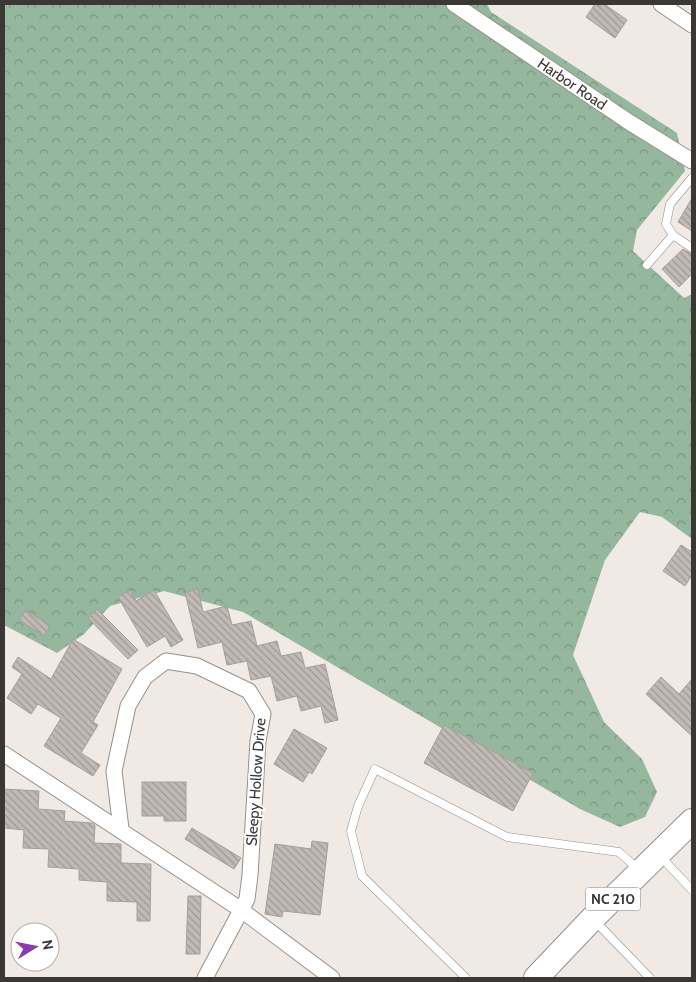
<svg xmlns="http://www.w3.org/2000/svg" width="696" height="982" viewBox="0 0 696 982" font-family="Cabin,sans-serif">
<defs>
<pattern id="forest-crowns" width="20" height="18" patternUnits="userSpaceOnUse" patternTransform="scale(1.25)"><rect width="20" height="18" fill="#95b79e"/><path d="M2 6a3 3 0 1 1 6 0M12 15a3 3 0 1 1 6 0" fill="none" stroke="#7b9682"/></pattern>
<pattern id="building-back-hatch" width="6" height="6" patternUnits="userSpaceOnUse" patternTransform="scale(1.25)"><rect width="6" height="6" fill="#c1bab4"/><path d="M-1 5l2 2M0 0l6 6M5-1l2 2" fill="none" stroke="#9e9893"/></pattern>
</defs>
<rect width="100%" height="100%" fill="#f1e9e3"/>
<polygon fill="url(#forest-crowns)" points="4,4 487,4 491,12 677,133 685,171 637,230 633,251 684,298 692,294 692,539 662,517 640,512 605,560 573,655 604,722 642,759 657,792 645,817 620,827 580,809 243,612 164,591 110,606 84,634 57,653 4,625"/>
<g fill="url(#building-back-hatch)" stroke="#a69f99">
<polygon points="595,4 604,4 627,20 615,38 586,17"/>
<polygon points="692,198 692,231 678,222"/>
<polygon points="683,249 692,254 692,274 679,287 662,269"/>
<polygon points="681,545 692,552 692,575 685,586 663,571"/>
<polygon points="198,589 203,612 227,606 232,625 251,621 257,646 277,641 281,656 301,652 305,668 325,664 338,720 325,723 321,706 301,711 297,696 277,701 271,676 251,680 247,661 227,665 222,642 198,648 185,592"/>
<polygon points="130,590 136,601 154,590 183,640 171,647 165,636 147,647 118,597"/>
<polygon points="97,609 138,650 128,659 88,618"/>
<polygon points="26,610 50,626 44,636 19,620"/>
<polygon points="73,639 122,669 93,722 98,725 81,753 100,765 93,776 44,746 61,718 38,704 31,714 7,698 22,674 12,667 18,657 51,679"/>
<polygon points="661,677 679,694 692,679 692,736 646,694"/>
<polygon points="444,725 533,773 513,811 424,763"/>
<polygon points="294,729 327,748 312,774 309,772 303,782 274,764"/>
<polygon points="142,782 186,782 186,821 164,821 164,816 142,816"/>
<polygon points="4,789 39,791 38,809 65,811 64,821 92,823 95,825 94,843 121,844 121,863 151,864 150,921 137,921 137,902 107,901 107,882 79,880 79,869 48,867 49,849 23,848 24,830 4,828"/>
<polygon points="192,828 241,858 234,869 185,839"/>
<polygon points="312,841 328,843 320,915 283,911 282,917 265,914 275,844 311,849"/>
<polygon points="188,896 201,896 200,954 186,954"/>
</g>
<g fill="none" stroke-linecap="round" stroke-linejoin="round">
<g stroke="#97908a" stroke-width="9">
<g id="lane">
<polyline points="692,178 670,204 666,224 673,235 692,248"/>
<polyline points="647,265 673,235"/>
<polyline points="661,857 692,890"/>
<polyline points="594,920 650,978"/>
<polyline points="466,978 362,876 351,831 358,806 375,769 507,837 619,852 639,870"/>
</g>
</g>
<g stroke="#97908a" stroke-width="17">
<g id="street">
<polyline points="454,4 629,122 692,161"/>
<polyline points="661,4 692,25"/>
<polyline points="4,754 240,909 332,978"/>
<polyline points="121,829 114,771 128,706 145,677 166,661 197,666 249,691 263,714 258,741 250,875 247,899 205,978"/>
</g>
</g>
<g stroke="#97908a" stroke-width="26">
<polyline id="primary" points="536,978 593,918 692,821"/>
</g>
<use href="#lane" stroke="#fff" stroke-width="8"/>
<use href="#street" stroke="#fff" stroke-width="15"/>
<use href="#primary" stroke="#fff" stroke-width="24"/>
</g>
<g text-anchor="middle" stroke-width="4" stroke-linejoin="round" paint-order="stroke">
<rect fill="#fff" stroke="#757371" stroke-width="1" x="585.5" y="887.5" width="55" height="23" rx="4"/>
<g font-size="14" font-weight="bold" fill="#3a3734">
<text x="613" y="904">NC 210</text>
</g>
<g font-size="15" fill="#3a3734" stroke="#fff">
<text transform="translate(572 84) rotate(34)" y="5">Harbor Road</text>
<text transform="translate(256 782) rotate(-86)" y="5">Sleepy Hollow Drive</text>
</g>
</g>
<rect width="696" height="982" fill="none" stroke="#3a3734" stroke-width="10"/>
<g transform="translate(35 947) rotate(80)"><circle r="24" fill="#ffffff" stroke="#b0afae"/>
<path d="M0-4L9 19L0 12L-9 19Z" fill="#893cad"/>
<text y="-8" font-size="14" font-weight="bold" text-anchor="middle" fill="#3a3734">N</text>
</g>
</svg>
